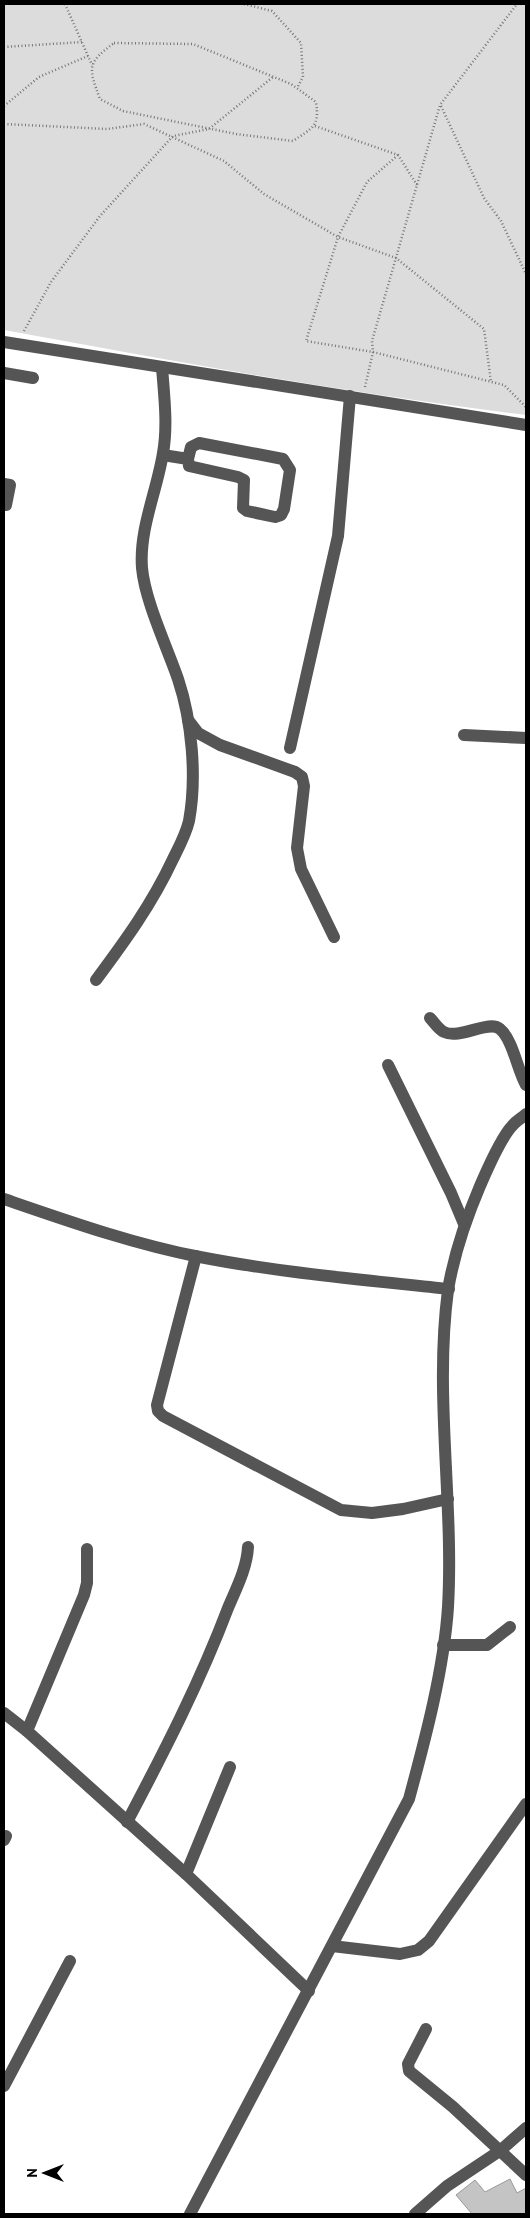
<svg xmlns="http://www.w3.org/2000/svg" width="530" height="2218" viewBox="0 0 530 2218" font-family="'PT Sans',sans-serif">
<rect width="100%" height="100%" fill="#fff"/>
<path fill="#dcdcdc" d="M4,4h522v411c-175,-21 -348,-53 -522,-85z"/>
<polygon fill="#c4c4c4" stroke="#999" points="510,2179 517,2193 526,2188 526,2214 472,2214 456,2195 475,2180 485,2192"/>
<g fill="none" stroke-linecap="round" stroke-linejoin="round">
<g stroke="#777" stroke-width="2.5" stroke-dasharray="1 2.5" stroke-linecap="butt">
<polyline points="65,4 92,65"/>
<polyline points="244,4 272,11 301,43 303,77 297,88"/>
<path d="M114,43l79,1 98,40 25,18c4,25 -4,26 -23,39l-57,-7 -113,-23 -23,-12c-12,-32 -13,-36 14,-56z"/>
<polyline points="4,47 82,42"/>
<polyline points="4,106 39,77 88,56"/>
<polyline points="441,106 484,198 501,221 526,274"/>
<polyline points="4,124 107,129 144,124 224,161 264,194 338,237 396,258 484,329 491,382"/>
<polyline points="315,126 398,155 417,185"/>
<polyline points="398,155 367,182 338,237 306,341 373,352 504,385 526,407"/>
<polyline points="24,331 51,282 100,216 173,136 209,129 273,77"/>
<polyline points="365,387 373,352 372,341 440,105 517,4"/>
</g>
<g stroke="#555" stroke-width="12">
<path d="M4,342c174,28 348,54 522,83"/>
<polyline points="4,373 33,378"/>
<polyline points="163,455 188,459 191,447 199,443 283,459 290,470 284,509 281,515 275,517 247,511 243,508 244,480 238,477 189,466 188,459"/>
<polyline points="4,484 10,485 6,505 4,505"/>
<polyline points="188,720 198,733 220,745 295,772 302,777 304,786 297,848 301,869 334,937"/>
<polyline points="464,735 526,738"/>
<polyline points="290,748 338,536 350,396"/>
<path d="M96,980c29,-39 56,-76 77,-121 6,-12 13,-25 16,-38 8,-44 3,-100 -11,-142 -11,-32 -33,-78 -36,-111 -3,-39 15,-77 21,-115 5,-28 1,-58 -1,-86"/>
<path d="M430,1018c4,4 8,11 14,14 16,8 45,-13 56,-3 13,11 17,40 26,56"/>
<polyline points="388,1065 451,1193 464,1224"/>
<path d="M4,1199c64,22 129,45 196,58 82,16 166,23 249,32"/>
<polyline points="196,1256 157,1405 158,1411 163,1416 341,1510 372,1513 403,1509 448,1499"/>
<polyline points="443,1645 487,1645 510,1627"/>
<polyline points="4,1713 27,1731 186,1874 309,1991"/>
<polyline points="27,1731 84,1595 87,1583 87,1549"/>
<path d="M127,1822c37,-70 73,-140 101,-214 8,-19 19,-40 20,-61"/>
<polyline points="4,1840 6,1836"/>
<polyline points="186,1874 230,1767"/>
<polyline points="332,1946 400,1954 418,1950 429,1941 526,1804"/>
<polyline points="426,2029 408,2064 409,2071 453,2107 526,2175"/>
<polyline points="4,2086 70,1961"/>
<path d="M190,2214l219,-415c16,-59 35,-130 39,-192 6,-105 -14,-212 0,-317 6,-36 18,-71 32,-104 7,-16 20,-47 32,-60 4,-5 10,-8 14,-12"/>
<polyline points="415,2214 447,2186 501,2150 526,2128"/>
</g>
</g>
<rect width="530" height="2218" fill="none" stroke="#000000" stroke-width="10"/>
<g transform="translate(45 2173) rotate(270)" stroke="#ffffff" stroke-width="4" paint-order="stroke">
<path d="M0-4L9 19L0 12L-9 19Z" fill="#000000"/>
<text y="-8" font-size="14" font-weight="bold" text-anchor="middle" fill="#000000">N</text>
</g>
</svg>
